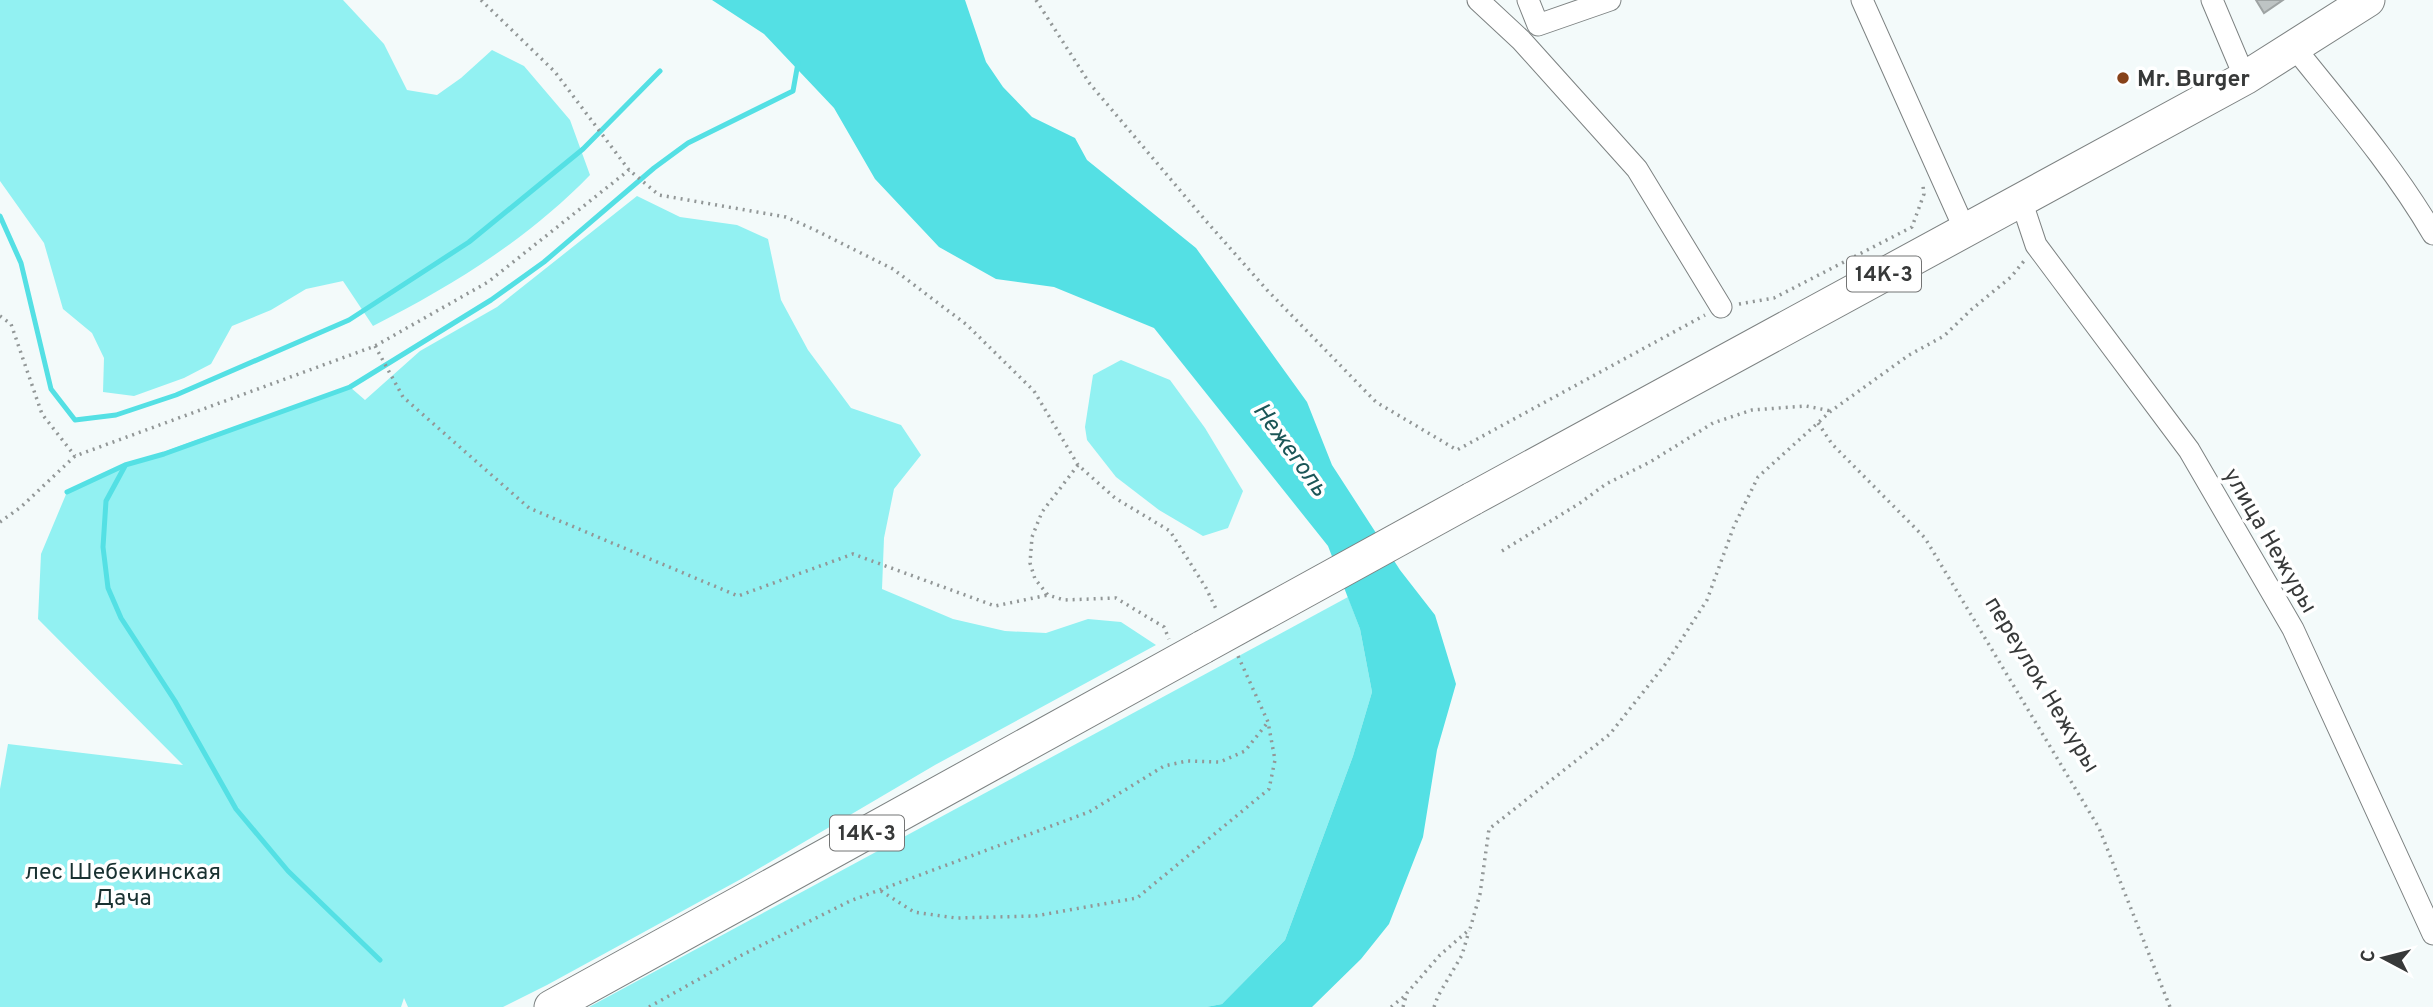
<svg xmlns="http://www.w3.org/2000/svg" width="2433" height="1007" viewBox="0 0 2433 1007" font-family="Overpass,sans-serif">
<rect width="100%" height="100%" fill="#f3fafa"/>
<g fill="#92f1f2">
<path d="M0,0h343l41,44 23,46 30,5 24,-17 31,-28 32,16 46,54 20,55c-62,64 -138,111 -217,151l-30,-45 -37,8 -35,21 -39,16 -21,38 -27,14 -50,18 -31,-4 1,-34 -12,-25 -29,-24 -19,-66 -44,-62z"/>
<path d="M637,196l43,21 57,8 31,14 13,61 27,50 43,58 50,17 20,30 -27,34 -10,49 -2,51 71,30 52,12 41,2 42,-14 33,3 35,23 -221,120 -194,114 -194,106 -44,22h-95l-4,-9 -3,9h-401v-218l8,-45 175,21 -145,-146 3,-65 26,-62c90,-42 189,-72 283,-105l15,13 55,-49 77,-44z"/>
<polygon points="1121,360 1170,380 1205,428 1243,491 1228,528 1203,536 1159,510 1116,477 1087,440 1085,427 1093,375"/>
<polygon points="1348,597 1360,629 1372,692 1353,756 1285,940 1222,1004 1206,1007 589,1007"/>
</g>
<polygon fill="#54e0e4" points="712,0 965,0 986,62 1003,87 1032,117 1075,138 1087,160 1196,248 1307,402 1332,465 1400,570 1435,615 1456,684 1437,750 1423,837 1389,924 1361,959 1312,1007 1206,1007 1222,1004 1285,940 1353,756 1372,692 1360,629 1328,546 1154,328 1054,287 996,279 939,247 875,179 834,108 764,34"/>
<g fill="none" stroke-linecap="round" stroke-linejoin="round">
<g stroke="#54e0e4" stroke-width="5">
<polyline points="0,216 21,263 51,389 75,420 116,415 176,395 349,320 469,242 583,149 660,71"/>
<polyline points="125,466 106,501 103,547 108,588 121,618 175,701 236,809 288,871 380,960"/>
<polyline points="67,492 125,465 164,454 350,387 491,300 544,262 654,168 688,143 793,91 798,63"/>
</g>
</g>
<polygon fill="#bec4c4" stroke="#9ea3a3" stroke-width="2" points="2256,0 2283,0 2264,13"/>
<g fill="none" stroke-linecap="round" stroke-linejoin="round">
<g stroke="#7d8282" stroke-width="23">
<g id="street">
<polyline points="1478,0 1521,40 1637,169 1721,307"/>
<polyline points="1528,0 1538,25 1610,0"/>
<polyline points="1862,0 1965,230"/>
<polyline points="2212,0 2245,78"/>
<path d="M2294,47c48,60 100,120 139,187"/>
<polyline points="2021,200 2036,245 2189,450 2293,629 2433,934"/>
</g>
</g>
<g stroke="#7d8282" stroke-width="35">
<g id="primary">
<polyline points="1472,499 2245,78 2368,0"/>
<polyline points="551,1007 1203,647"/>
</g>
</g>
<g stroke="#929797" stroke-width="3.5" stroke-dasharray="2 5" stroke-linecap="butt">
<polyline points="481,0 555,72 629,170 659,195 786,217 813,229 893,269 967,325 1034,391 1078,465 1115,498 1170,531 1206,588 1217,611"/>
<polyline points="1036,0 1090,84 1206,221 1267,290 1376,402 1457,450 1705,315"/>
<polyline points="1739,304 1774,298 1912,227 1924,194 1923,186"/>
<polyline points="0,316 11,324 42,414 75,456"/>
<polyline points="375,346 403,397 529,508 738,596 853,554 995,606 1048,595"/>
<polyline points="1818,423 1832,444 1925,538 2099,828 2170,1007"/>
<polyline points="1078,465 1042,512 1032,537 1030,563 1035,579 1048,595 1064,600 1116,598 1164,627 1169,639"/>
<polyline points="0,522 21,507 75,456 375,346 488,282 629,170"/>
<polyline points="1502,551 1580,503 1606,484 1650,462 1713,423 1752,410 1806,406 1831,411"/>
<polyline points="881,891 914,912 956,918 1035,916 1137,898 1269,789 1275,760 1268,722 1238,656"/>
<polyline points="649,1007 742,955 850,901 1089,812 1164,766 1187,761 1220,762 1245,751 1268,722"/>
<polyline points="1391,1007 1406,995"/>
<polyline points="1403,1007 1407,993 1440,955 1470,929 1480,894 1489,829 1610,734 1667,662 1707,600 1734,526 1758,477 1831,411 1909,355 1944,336 1972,309 2011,277 2024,261"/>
<polyline points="1434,1007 1438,996 1462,955 1469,931"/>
</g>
<use href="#street" stroke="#fff" stroke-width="21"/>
<use href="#primary" stroke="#fff" stroke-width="33"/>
<g stroke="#7d8282" stroke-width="35" stroke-linecap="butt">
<polyline id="primary-bridge" points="1203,647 1472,499"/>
</g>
<use href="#primary-bridge" stroke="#fff" stroke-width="33"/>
</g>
<circle fill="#874219" stroke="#fff" stroke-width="2.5" cx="2123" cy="78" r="7"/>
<g text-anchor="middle" stroke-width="7" stroke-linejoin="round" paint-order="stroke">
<g fill="#fff" stroke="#737474" stroke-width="2">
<rect x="1847" y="256.5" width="74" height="35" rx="5"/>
<rect x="830" y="815.5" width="74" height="35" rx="5"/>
</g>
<g font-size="21" font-weight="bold" fill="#373939">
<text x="1884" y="281">14К-3</text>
<text x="867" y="840">14К-3</text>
</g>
<g font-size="23" font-weight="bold" fill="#373939" stroke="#fff" text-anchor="start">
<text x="2137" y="86">Mr. Burger</text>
</g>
<g font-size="23" fill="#373939" stroke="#fff">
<text transform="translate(2271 540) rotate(60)" y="8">улица Нежуры</text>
<text transform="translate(2043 684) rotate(59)" y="8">переулок Нежуры</text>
</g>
<g font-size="23" fill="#193131" stroke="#fff">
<text x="123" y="879">лес Шебекинская<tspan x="123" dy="26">Дача</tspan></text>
</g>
<g font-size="24" font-style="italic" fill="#1b5657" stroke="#fff">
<text transform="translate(1291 449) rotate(54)" y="8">Нежеголь</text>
</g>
</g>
<g transform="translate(2384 958) rotate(277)" stroke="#ffffff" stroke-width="5" paint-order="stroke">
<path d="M0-5L12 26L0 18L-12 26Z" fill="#373939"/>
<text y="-10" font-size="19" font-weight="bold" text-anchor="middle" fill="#373939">С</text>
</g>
</svg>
